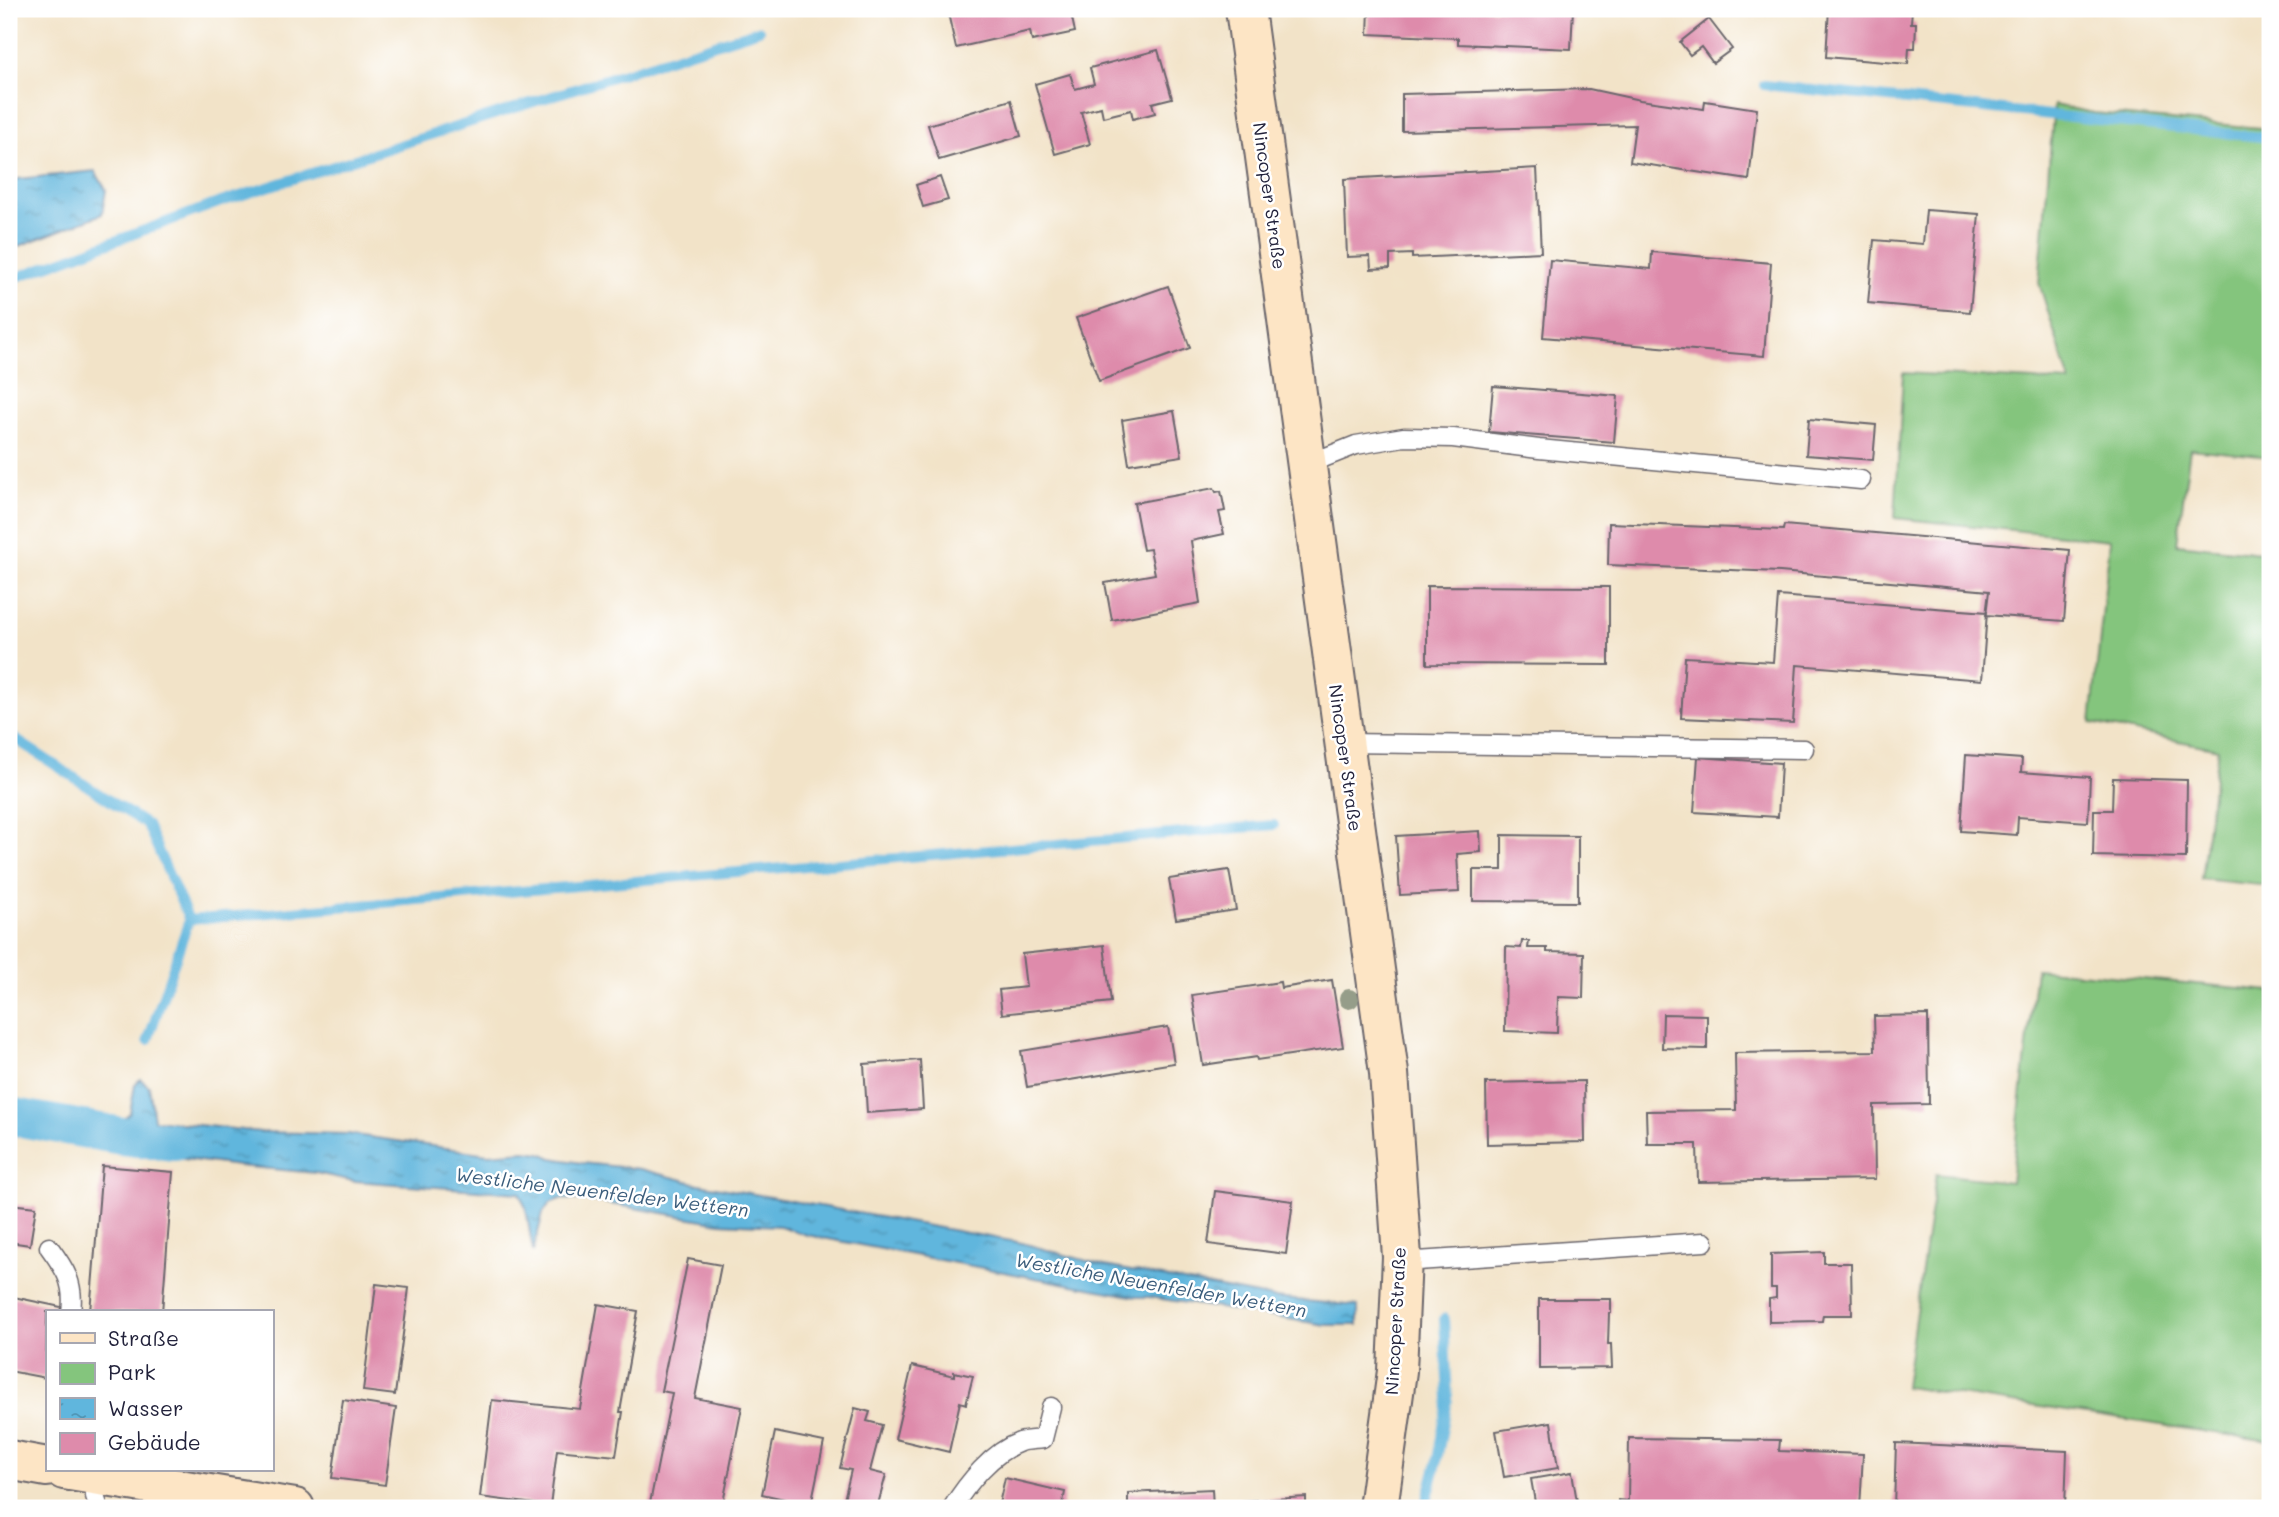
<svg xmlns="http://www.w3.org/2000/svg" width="2279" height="1517" viewBox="0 0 2279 1517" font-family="Mali,sans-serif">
<defs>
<pattern id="water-ripples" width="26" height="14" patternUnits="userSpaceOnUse" patternTransform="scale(1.75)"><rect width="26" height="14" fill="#60b6dd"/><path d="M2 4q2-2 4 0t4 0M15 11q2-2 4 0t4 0" fill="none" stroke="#4f94b4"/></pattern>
</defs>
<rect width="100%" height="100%" fill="#fff"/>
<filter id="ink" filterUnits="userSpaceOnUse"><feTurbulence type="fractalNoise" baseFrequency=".0143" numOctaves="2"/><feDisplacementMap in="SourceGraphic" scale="14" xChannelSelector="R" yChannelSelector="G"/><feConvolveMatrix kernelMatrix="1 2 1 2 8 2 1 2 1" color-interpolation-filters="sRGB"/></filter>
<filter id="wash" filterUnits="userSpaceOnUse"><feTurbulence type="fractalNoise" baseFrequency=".00686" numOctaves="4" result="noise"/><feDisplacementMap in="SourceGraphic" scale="28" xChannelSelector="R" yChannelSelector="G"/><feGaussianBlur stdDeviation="1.57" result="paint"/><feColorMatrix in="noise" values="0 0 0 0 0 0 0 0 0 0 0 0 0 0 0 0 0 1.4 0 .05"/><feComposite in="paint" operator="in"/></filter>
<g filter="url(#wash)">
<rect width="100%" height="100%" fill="#f2e3c8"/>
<g fill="#84c57d" stroke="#53745c" stroke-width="2">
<polygon points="2054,105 2094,113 2270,129 2270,457 2190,449 2177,544 2270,554 2270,886 2201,879 2218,749 2091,723 2110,540 1895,518 1903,373 2070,382 2039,283"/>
<polygon points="2036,969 2270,991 2270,1441 1905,1387 1936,1174 2011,1182"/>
</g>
<g fill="url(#water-ripples)" stroke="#416c8c" stroke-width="2">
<polygon points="95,171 106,190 102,214 9,250 9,180"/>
<polygon points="140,1079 149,1086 154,1120 261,1132 348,1134 488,1154 525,1151 541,1153 552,1158 582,1163 640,1169 699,1184 1022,1243 1105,1266 1273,1298 1358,1306 1358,1325 1326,1325 1149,1297 1136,1297 807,1235 780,1226 720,1223 588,1200 560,1199 550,1203 543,1213 533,1252 526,1208 519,1193 354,1181 316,1173 238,1166 121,1151 125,1117 130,1113 135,1085"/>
<polygon points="9,1099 107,1115 104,1145 9,1132"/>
</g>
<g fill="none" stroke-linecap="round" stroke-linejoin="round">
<g stroke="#60b6dd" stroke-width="10">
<polyline points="1764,85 2270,138"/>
<polyline points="9,280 218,203 759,30"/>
<polyline points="9,735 147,825 189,920"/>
<polyline points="148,1040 189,920 1274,825"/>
<polyline points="1425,1508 1436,1466 1448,1399 1444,1318"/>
</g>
<polyline stroke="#60b6dd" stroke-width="38" points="9,1116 122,1136 175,1142"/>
</g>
<g id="blocks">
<g fill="#de8bab">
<polygon points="947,9 1070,9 1075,32 1032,41 1030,31 956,48"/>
<polygon points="1369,9 1573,9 1571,49 1458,44 1458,38 1368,34"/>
<polygon points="1829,9 1912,9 1911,23 1916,23 1915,48 1909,48 1908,64 1826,57"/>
<polygon points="1709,19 1732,49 1713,63 1701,47 1690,55 1680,42"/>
<polygon points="1158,50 1172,98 1152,103 1155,113 1133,119 1131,110 1103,117 1101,107 1081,112 1090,144 1055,154 1035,84 1070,74 1075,89 1094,84 1090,68"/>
<polygon points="1589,89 1640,100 1704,109 1705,101 1757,109 1749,180 1630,162 1635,125 1402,131 1402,94"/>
<polygon points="1011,100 1021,136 939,160 928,125"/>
<polygon points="1537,168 1541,252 1412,258 1412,254 1390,255 1390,268 1371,269 1370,256 1347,257 1344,179"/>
<polygon points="940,177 948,200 923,207 916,185"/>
<polygon points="1926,210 1979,214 1970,312 1868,303 1874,240 1923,244"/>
<polygon points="1652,252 1771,263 1764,356 1543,337 1550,260 1651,269"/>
<polygon points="1168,286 1190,348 1099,381 1076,318"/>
<polygon points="1493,386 1618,396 1614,442 1489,432"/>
<polygon points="1174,411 1182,456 1129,464 1122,420"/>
<polygon points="1809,419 1876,425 1873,460 1806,455"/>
<polygon points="1214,488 1216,492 1221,491 1225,511 1219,512 1224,534 1191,541 1200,603 1112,620 1105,583 1155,574 1150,549 1143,550 1134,503"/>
<polygon points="1609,523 1783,530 1784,525 2070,550 2064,621 1986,615 1989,591 1780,572 1608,565"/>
<polygon points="1427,586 1609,587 1609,665 1427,664"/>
<polygon points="1778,596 1987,612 1982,680 1797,665 1793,723 1681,718 1685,657 1773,662"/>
<polygon points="1966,755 2022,759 2021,772 2090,777 2088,822 2018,817 2017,835 1961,831"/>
<polygon points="1698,757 1781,763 1778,817 1694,812"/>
<polygon points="2113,778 2187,780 2186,858 2093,856 2094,810 2112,810"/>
<polygon points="1480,831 1481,852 1457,854 1459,892 1400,895 1396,836"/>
<polygon points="1502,835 1578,836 1578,902 1473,901 1473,870 1502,870"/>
<polygon points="1229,870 1236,910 1176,919 1169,879"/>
<polygon points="1522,941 1529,941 1528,948 1547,948 1547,952 1584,953 1583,998 1558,997 1557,1033 1505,1031 1506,947 1521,948"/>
<polygon points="1104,945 1111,1002 1002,1014 999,990 1026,987 1022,954"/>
<polygon points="1332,980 1343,1047 1257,1060 1256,1057 1203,1065 1192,995 1280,982 1281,988"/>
<polygon points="1663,1014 1707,1015 1707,1049 1662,1048"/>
<polygon points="1928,1015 1929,1104 1874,1105 1875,1179 1698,1182 1697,1144 1647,1144 1646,1111 1736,1110 1735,1053 1875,1051 1874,1016"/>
<polygon points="1168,1027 1174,1063 1027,1087 1021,1051"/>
<polygon points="920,1060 923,1109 867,1113 864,1064"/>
<polygon points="1584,1081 1585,1142 1487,1144 1486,1083"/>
<polygon points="102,1166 173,1172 162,1312 90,1312"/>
<polygon points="1215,1191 1293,1201 1286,1254 1208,1244"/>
<polygon points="9,1204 36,1207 30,1245 9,1242"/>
<polygon points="1824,1252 1824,1263 1851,1263 1852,1315 1823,1315 1822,1321 1769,1322 1769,1299 1776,1298 1776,1288 1771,1288 1771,1254"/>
<polygon points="688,1259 721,1265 695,1398 742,1407 722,1508 649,1508 672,1393 661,1391"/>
<polygon points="376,1284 409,1288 395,1395 363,1391"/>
<polygon points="9,1296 61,1307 60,1312 47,1312 46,1378 9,1371"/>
<polygon points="1539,1299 1611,1299 1611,1313 1609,1313 1608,1344 1611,1344 1612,1368 1539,1369"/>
<polygon points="598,1304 638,1311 620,1412 623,1412 616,1456 557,1450 550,1506 480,1497 492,1400 580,1409"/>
<polygon points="912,1366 954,1376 954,1372 973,1376 966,1404 960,1402 949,1452 895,1439"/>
<polygon points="343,1400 396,1408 385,1485 332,1478"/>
<polygon points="855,1408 870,1412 867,1421 882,1425 870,1471 886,1475 877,1508 860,1508 843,1504 851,1470 840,1468"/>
<polygon points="1551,1422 1558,1468 1504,1477 1496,1431"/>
<polygon points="775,1432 824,1442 811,1505 762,1494"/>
<polygon points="1629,1438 1780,1440 1779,1451 1863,1454 1860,1508 1618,1508 1618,1500 1628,1501"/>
<polygon points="1896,1443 2067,1451 2065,1508 1894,1508"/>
<polygon points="1572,1472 1578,1507 1536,1508 1531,1479"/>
<polygon points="1005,1478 1065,1492 1062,1508 998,1508"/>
<polygon points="1212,1489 1213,1508 1128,1508 1128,1493"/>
<polygon points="1306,1497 1306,1508 1242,1508 1242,1501"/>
</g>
</g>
</g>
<g filter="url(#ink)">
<use href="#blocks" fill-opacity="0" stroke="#6b666c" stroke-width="2"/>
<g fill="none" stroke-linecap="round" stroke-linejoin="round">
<g stroke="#6b666c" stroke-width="21">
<g id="service">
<polyline points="1306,465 1356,445 1404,437 1453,438 1539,449 1861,480"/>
<polyline points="1344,743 1804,749"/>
<path d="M49,1247c16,22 26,36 22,65"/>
<polyline points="1402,1262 1704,1242"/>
<polyline points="95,1475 95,1496 99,1508"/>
<path d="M952,1508c15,-24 40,-56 68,-66 7,-2 16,-2 23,-3l8,-32"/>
</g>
</g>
<g stroke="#6b666c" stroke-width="42">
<g id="secondary">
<polyline points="1245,9 1389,1073 1402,1257 1397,1371 1378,1508"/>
<polyline points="9,1460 47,1467"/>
<polyline points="64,1470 295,1508"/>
</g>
</g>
<use href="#service" stroke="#fff" stroke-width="18"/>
<use href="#secondary" stroke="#fde5c5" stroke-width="38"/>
</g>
<circle fill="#959d89" cx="1349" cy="999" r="10"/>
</g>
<g text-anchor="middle" stroke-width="5" stroke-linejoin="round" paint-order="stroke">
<g font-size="18" fill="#22223b" stroke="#fff">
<text transform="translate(1269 196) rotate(82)" y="6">Nincoper Straße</text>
<text transform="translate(1345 758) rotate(82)" y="6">Nincoper Straße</text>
<text transform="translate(1396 1321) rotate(-87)" y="6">Nincoper Straße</text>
</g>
<g font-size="19" font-style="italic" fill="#3b5d7c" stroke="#fff">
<text transform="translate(602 1192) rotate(7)" y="7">Westliche Neuenfelder Wettern</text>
<text transform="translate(1161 1285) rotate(10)" y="7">Westliche Neuenfelder Wettern</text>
</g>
</g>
<rect width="2279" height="1517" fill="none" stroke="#fff" stroke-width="35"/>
<rect x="46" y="1310" width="228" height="161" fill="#ffffff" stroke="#a7a7b1" stroke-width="2"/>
<rect x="60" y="1333" width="35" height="10" fill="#fde5c5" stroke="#a7a7b1" stroke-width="2"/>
<text x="108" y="1346" font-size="21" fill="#22223b">Straße</text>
<rect x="60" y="1363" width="35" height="21" fill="#84c57d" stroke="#a7a7b1" stroke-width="2"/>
<text x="108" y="1380" font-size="21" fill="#22223b">Park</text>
<rect x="60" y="1398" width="35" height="21" fill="url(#water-ripples)" stroke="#a7a7b1" stroke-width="2"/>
<text x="108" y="1416" font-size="21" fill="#22223b">Wasser</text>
<rect x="60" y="1433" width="35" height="21" fill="#de8bab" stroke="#a7a7b1" stroke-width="2"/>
<text x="108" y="1450" font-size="21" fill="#22223b">Gebäude</text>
</svg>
